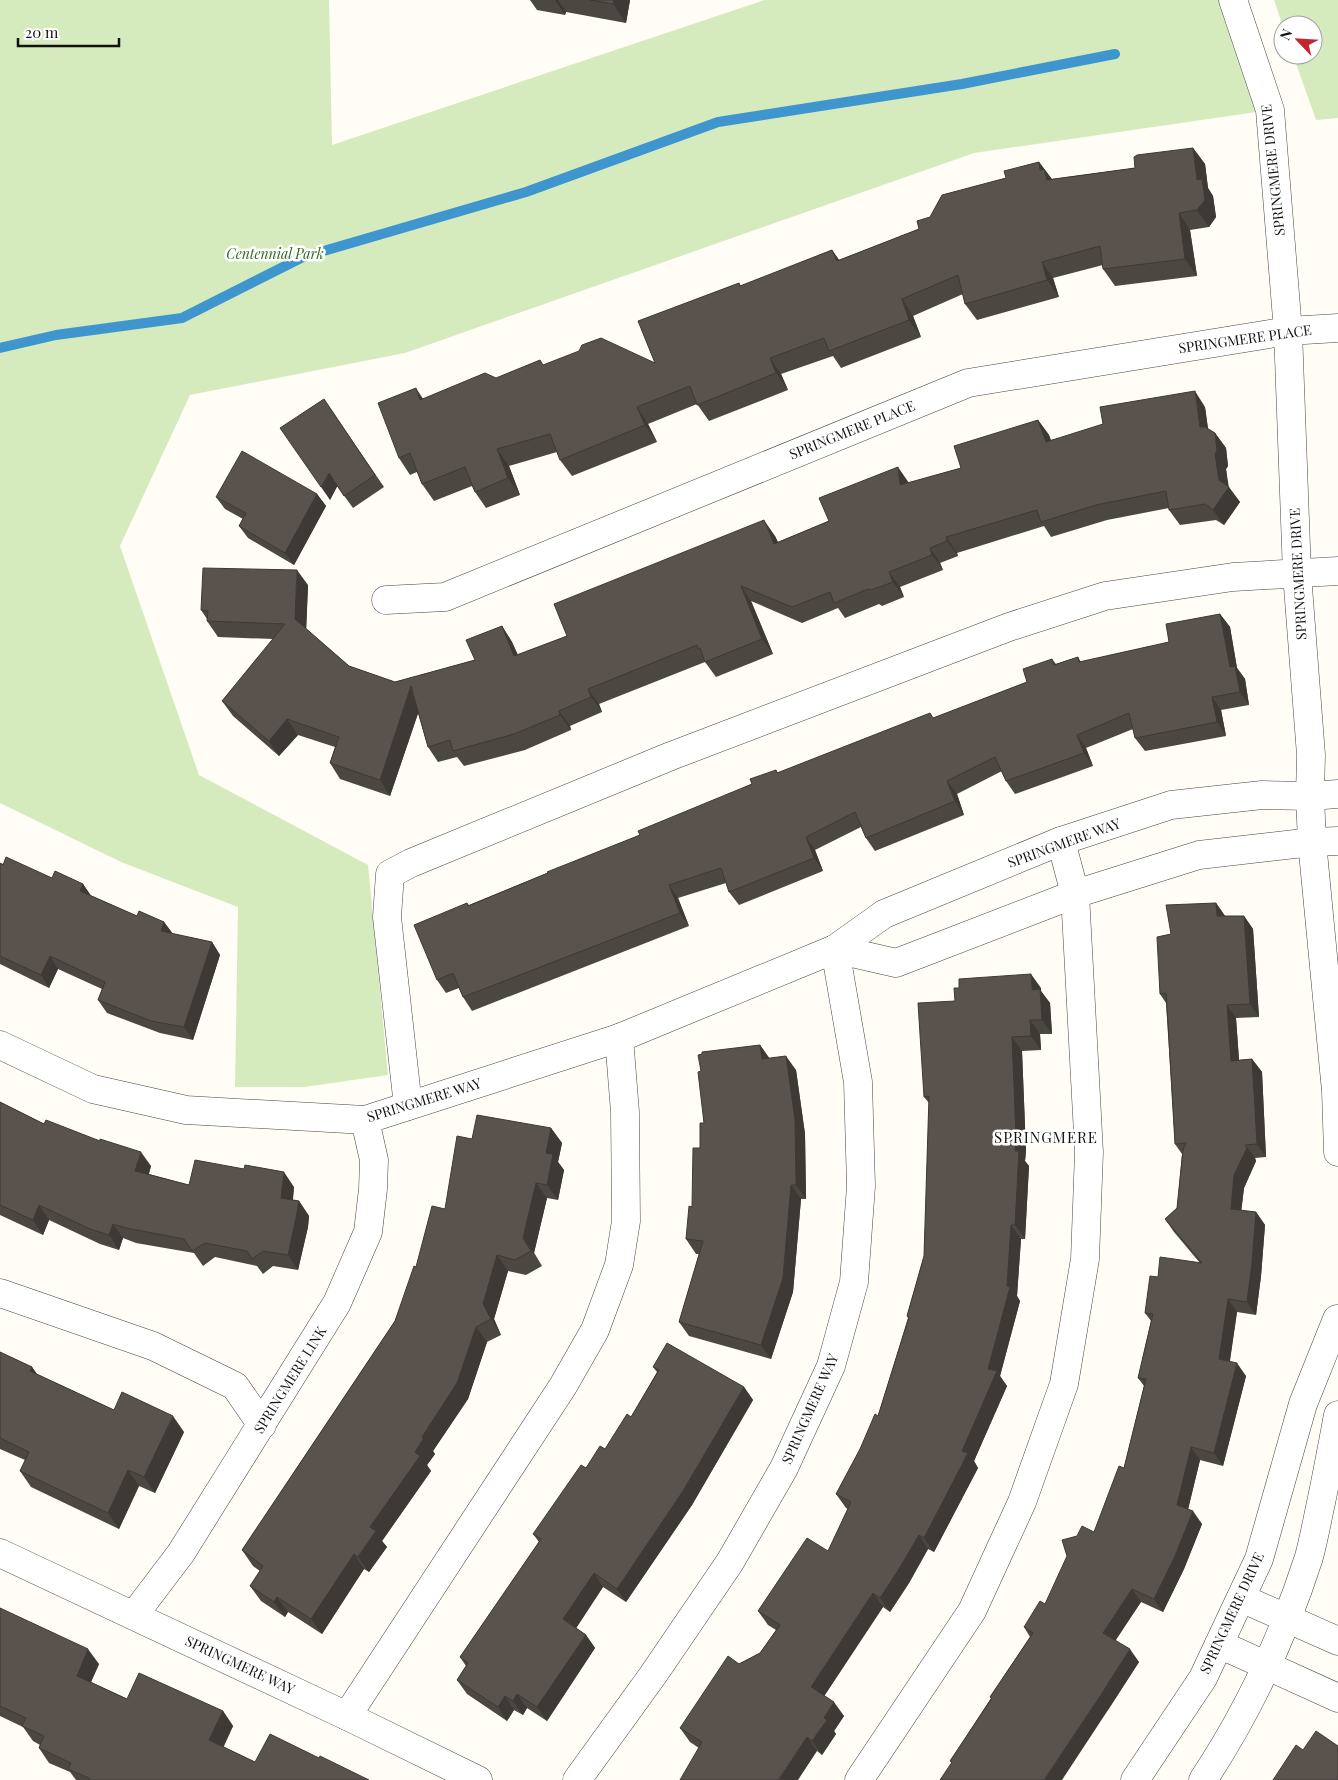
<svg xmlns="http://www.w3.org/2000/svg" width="1338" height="1780" viewBox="0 0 1338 1780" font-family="'Playfair Display',serif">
<rect width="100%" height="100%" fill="#fffdf5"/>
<g fill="#d5ebbd">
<polygon points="0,0 329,0 332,145 765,0 1233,0 1270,110 974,153 405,353 190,395 120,546 199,775 368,865 388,1075 304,1087 235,1087 238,907 121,862 0,803"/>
<polygon points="1274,0 1338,0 1338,118 1316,120 1293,55 1313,55 1313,25 1283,26"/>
</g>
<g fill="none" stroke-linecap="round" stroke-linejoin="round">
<polyline stroke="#3f96cf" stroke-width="10" points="0,348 56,335 182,318 303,257 526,192 718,122 962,84 1115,54"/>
<g stroke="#444" stroke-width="29">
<g id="minor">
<polyline points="1233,0 1270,110 1288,331 1297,574 1311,755 1310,796 1312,842 1336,1091 1338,1152"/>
<polyline points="386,600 445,597 968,383 1288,331 1338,328"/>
<polyline points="835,949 884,914 1061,841 1171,805 1262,795 1310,796 1338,794"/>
<polyline points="835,949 896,963 1075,894 1199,855 1312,842 1338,841"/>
<polyline points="0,1045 93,1089 186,1110 365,1120 619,1038 835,949 858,1082 861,1186 854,1282 831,1366 784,1468 730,1562 653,1675 577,1780"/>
<polyline points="408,1106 387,917 390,874 411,863 671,756 1009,627 1105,596 1233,577 1338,571"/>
<polyline points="0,1293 153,1346 235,1386 262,1425"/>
<polyline points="0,1553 347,1716 478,1780"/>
<polyline points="1241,1598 1338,1641"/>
<polyline points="134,1615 181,1553 337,1303 368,1232 373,1189 374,1160 365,1120"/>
<polyline points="1219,1644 1338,1698"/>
<polyline points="347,1716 563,1386 595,1330 619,1265 626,1221 625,1112 619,1038"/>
<polyline points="859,1780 972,1611 1022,1502 1064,1384 1085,1259 1089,1152 1075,894 1061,841"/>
<polyline points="1135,1780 1203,1678 1259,1559 1303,1404 1337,1319"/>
<path d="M1203,1780c47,-71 80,-142 106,-223 4,-15 7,-30 10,-45 7,-32 13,-65 19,-97"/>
</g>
</g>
<use href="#minor" stroke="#fff" stroke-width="28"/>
</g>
<g fill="#4d4742">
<polygon points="530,0 630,0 626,23 566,12 565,15 537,10"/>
<polygon points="1193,148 1205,164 1208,188 1213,196 1216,217 1209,227 1190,230 1197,276 1115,286 1103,269 1103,265 1053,278 1059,297 977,320 965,304 963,294 913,316 921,337 841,368 833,356 781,374 788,390 709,421 697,404 648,424 657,442 572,476 560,460 557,452 509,466 520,495 486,508 475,492 472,486 434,501 422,484 417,472 410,475 399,458 423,399 544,365 655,363 739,283 741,286 832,250 839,260 919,229 930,217 1039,162 1052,179 1135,168"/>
<polygon points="324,399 384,487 353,508 337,486 330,500"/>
<polygon points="1205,407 1208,429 1215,433 1226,448 1228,466 1226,469 1228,487 1240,502 1224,525 1216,520 1180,525 1169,510 1169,508 1107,520 1051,537 1044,526 957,553 958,556 940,563 943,570 900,587 904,597 882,606 879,604 845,618 838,608 802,623 751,601 773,654 716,677 705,662 599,704 602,712 570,726 571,730 525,750 464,766 457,757 438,762 428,747 418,713 390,796 340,779 330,763 335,747 298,735 279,756 233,716 222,701 273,639 218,637 207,621 207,619 201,610 308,585 306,629 349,666 395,682 475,660 502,626 512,642 518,655 567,636 775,536 778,542 829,521 909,483 961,468 1038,420 1049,435 1051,440"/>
<polygon points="317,494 326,506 294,565 248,538 239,526 243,519 225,509 216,497"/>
<polygon points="1220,614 1230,627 1237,668 1245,679 1249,705 1221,710 1226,736 1145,751 1135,738 1133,729 1086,748 1093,766 1015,794 1006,781 1002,771 957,794 964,815 875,851 866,838 861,827 815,850 823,871 739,905 729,892 726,883 678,898 689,926 472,1011 463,997 459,988 446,993 437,980 467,903 469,905 640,835 752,784 776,770 778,773 934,718 1027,682 1052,659 1056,664 1078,657 1081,662 1169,642"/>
<polygon points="0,863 52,878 83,884 90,895 137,916 164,922 173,934 212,942 220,955 193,1040 160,1033 107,1013 98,1000 102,989 58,969 49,988 0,964"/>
<polygon points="1216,903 1225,916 1244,916 1253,929 1259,1017 1236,1018 1239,1060 1252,1059 1262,1072 1266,1157 1255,1158 1256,1161 1244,1188 1241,1211 1256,1212 1265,1225 1261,1276 1256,1315 1237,1312 1230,1361 1246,1376 1223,1466 1200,1460 1188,1509 1202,1524 1184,1569 1163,1612 1141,1602 1115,1640 1139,1662 1108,1710 952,1763 950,1761 991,1698 990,1697 1030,1637 1024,1627 1045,1604 1094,1532 1124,1468 1144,1386 1138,1378 1151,1321 1145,1313 1158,1277 1200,1263 1174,1232 1165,1219 1177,1208 1182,1154 1175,1144 1166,1003 1160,994 1171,934"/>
<polygon points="1041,988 1041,991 1050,1003 1052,1034 1040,1034 1041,1050 1022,1051 1026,1151 1025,1161 1029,1166 1025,1239 1021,1239 1017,1296 1020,1301 1000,1376 1007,1386 974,1461 978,1468 934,1552 928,1549 909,1583 890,1612 883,1607 824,1696 844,1716 834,1731 836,1734 822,1755 817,1751 699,1748 690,1742 680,1728 739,1664 760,1653 776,1630 768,1625 758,1611 828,1551 848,1509 846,1508 836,1494 878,1416 908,1318 907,1316 924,1256 929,1103 924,1097 955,1001"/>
<polygon points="760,1045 769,1058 796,1070 805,1134 806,1199 801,1199 793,1292 771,1359 689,1336 679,1322 699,1254 696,1254 686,1239 692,1207 704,1123 701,1071"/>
<polygon points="0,1102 44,1124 151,1166 149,1174 189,1185 294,1187 293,1200 299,1201 309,1216 308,1227 298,1270 273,1266 263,1274 257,1266 215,1257 203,1266 194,1253 136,1243 123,1238 119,1250 100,1244 49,1220 43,1235 0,1215"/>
<polygon points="551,1128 562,1143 558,1162 564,1170 558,1200 547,1198 534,1253 542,1266 526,1275 508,1271 494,1319 501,1335 487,1342 468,1399 433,1451 435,1454 427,1465 431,1471 382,1541 387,1547 369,1572 364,1569 322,1634 288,1612 285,1617 261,1601 250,1586 260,1571 253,1566 242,1550 395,1321 416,1267 445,1209 472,1139"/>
<polygon points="0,1352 32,1367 37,1374 114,1410 184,1432 155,1493 139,1486 119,1529 31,1487 20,1471 25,1460 0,1449"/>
<polygon points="653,1367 744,1387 753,1400 692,1505 626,1602 603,1587 576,1628 586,1635 595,1648 547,1721 527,1708 523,1715 514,1710 507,1721 467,1694 457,1680 466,1666 460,1657 539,1542 533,1534 586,1468 605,1449 631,1417 657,1372"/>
<polygon points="0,1608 99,1664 91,1682 127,1699 223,1711 233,1726 223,1747 255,1762 369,1780 76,1780 70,1772 49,1763 39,1748 40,1745 33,1741 23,1727 0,1716"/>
</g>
<g fill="#3f3936">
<polygon points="555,0 558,0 566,12 565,15"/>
<polygon points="614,0 630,0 626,23 613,4"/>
<polygon points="1193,148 1205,164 1208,188 1213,196 1216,217 1209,227 1197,210 1197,180"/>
<polygon points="1039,162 1056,185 1059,196 1040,170"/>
<polygon points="1179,213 1190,230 1197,276 1185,259"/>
<polygon points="832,250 844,267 837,261"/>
<polygon points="1042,262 1053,278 1059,297 1047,280"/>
<polygon points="902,299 913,316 921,337 909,320"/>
<polygon points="770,358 781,374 788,390 776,373"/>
<polygon points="416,388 427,405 420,400"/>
<polygon points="1195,391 1205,407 1210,443 1200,427"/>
<polygon points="637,407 648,424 657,442 645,425"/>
<polygon points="1038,420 1049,435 1056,457 1046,442"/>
<polygon points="1215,433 1226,448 1228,466 1226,469 1229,488 1229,487 1240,502 1224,525 1213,510 1215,454"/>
<polygon points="497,449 509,466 520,495 508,478"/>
<polygon points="898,467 909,483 900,485"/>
<polygon points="329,473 338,485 330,500 321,487"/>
<polygon points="317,494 326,506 294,565 285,553"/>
<polygon points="764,520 775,536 785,559 774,544"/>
<polygon points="946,537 957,553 958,556 947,541"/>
<polygon points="930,548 940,563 943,570 932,555"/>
<polygon points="297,570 308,585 306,635 295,619"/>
<polygon points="889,572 900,587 904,597 893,582"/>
<polygon points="741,586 751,601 773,654 762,639"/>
<polygon points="1220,614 1230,627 1237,668 1245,679 1249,705 1240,692 1230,667"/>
<polygon points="502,626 512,642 525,672 514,656"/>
<polygon points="411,686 422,702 390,796 380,780"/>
<polygon points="588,689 599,704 602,712 591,697"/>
<polygon points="1212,697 1221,710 1226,736 1217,722"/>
<polygon points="559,711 570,726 571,730 560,715"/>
<polygon points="287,719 298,735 279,756 269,741"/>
<polygon points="1077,735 1086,748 1093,766 1084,753"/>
<polygon points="947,781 957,794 964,815 955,801"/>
<polygon points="806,837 815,850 823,871 814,858"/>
<polygon points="83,884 92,897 80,891"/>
<polygon points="669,885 678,898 689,926 680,913"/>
<polygon points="1216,903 1225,916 1217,916"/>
<polygon points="1244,916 1253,929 1259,1017 1250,1004"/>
<polygon points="164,922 173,934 161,931"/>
<polygon points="212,942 220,955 193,1040 184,1027"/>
<polygon points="50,956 58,969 49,988 41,975"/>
<polygon points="1031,974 1041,988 1041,991 1050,1003 1052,1034 1042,1020 1032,990"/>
<polygon points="1227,1005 1236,1018 1240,1074 1231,1061"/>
<polygon points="1030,1020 1040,1034 1041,1050 1031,1036"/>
<polygon points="1012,1037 1022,1051 1026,1151 1025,1161 1029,1166 1025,1239 1015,1225 1015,1151"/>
<polygon points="760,1045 770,1059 762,1059"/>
<polygon points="786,1056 796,1070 805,1134 806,1199 796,1185"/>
<polygon points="1252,1059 1262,1072 1266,1157 1257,1144"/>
<polygon points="551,1128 562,1143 558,1162 564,1170 558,1200 547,1185 546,1153"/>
<polygon points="1245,1145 1255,1158 1256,1161 1244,1188 1240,1222 1231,1209 1234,1175"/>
<polygon points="141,1152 151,1166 145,1185 135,1171"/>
<polygon points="284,1172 294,1187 291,1213 281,1198"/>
<polygon points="536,1183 547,1198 534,1253 542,1266 523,1238"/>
<polygon points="791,1185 801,1199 793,1292 771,1359 761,1345"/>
<polygon points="299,1201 309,1216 308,1227 298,1270 288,1255"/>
<polygon points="39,1205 49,1220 43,1235 33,1220"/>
<polygon points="1256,1212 1265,1225 1261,1276 1256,1315 1247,1302"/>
<polygon points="113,1224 123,1238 119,1250 109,1235"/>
<polygon points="1011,1225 1021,1239 1017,1296 1020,1301 1000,1376 1007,1386 974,1461 978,1468 934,1552 924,1538 962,1451 988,1369 1007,1286"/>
<polygon points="497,1255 508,1271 494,1319 501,1335 491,1319 483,1304"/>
<polygon points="1228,1299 1237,1312 1228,1372 1219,1359"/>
<polygon points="476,1327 487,1342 468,1399 433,1451 435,1454 427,1465 431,1471 382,1541 387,1547 369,1572 358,1557 370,1527 415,1452"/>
<polygon points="1237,1363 1246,1376 1223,1466 1214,1453"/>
<polygon points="32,1367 43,1383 30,1371"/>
<polygon points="744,1387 753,1400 692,1505 626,1602 617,1589"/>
<polygon points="173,1416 184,1432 155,1493 144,1477"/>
<polygon points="1191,1447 1200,1460 1186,1518 1177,1505"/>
<polygon points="128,1470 139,1486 119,1529 108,1513"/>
<polygon points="1193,1511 1202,1524 1184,1569 1163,1612 1154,1599"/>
<polygon points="919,1535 928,1549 909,1583 890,1612 880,1598"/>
<polygon points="354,1554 364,1569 322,1634 311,1619"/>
<polygon points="594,1573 603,1587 573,1633 563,1619"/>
<polygon points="1132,1589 1141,1602 1112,1646 1103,1633"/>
<polygon points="873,1593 883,1607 821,1701 811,1687"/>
<polygon points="277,1597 288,1612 285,1617 274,1602"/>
<polygon points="586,1635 595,1648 547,1721 537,1707"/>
<polygon points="88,1649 99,1664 87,1691 77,1676"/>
<polygon points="1130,1649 1139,1662 1108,1710 1062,1780 1044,1780"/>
<polygon points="517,1694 527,1708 523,1715 513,1701"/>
<polygon points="505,1696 514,1710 507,1721 498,1707"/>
<polygon points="834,1702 844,1716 834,1731 836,1734 822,1755 812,1741 824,1718"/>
<polygon points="223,1711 233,1726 220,1755 209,1740"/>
<polygon points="807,1737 817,1751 798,1780 778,1780"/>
</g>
<g fill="#5a524d" stroke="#3f3936">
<polygon points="590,0 614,0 613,4"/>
<polygon points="1193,148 1197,180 1202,179 1205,200 1197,210 1179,213 1185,259 1103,269 1100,246 1042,262 1047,280 965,304 958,275 902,299 909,320 829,351 824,338 770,358 776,373 697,405 690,386 637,407 645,425 560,460 550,434 497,449 508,478 475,492 465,467 422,484 410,453 399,458 378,403 416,388 420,400 485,373 496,378 540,360 543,365 579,351 582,345 601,338 655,363 638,321 739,283 740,286 832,250 837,261 919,229 917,221 930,217 942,195 1006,178 1004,171 1039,162 1040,170 1044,169 1047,180 1135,168 1134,157 1137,155"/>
<polygon points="1195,391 1200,427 1205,427 1215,433 1217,451 1215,454 1219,480 1229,487 1213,510 1205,504 1169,510 1166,491 1096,505 1041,522 1037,510 946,537 947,541 930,548 932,555 889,572 893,582 871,590 868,589 834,603 830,592 792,607 741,586 762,639 705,662 700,648 698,649 697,645 588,689 591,697 559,711 560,715 514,734 453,751 450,740 428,747 411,686 380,780 330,763 339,737 287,719 269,741 222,701 285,624 207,621 208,611 201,610 203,568 297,570 295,619 349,666 395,682 475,660 466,640 502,626 514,656 567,636 554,604 764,520 774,544 829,521 819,498 898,467 900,485 961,468 954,446 1038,420 1046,442 1103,424 1100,407"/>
<polygon points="324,399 375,475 344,496 329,473 321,487 280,428"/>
<polygon points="242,451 317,494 285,553 239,526 246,513 216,497"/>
<polygon points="1220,614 1230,667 1235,666 1240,692 1212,697 1217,722 1135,738 1129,713 1077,735 1084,753 1006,781 995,757 947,781 955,801 866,838 855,812 806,837 814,858 729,892 721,868 669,885 680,913 463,997 453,973 437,980 414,925 467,903 468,906 548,873 547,872 640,835 638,831 752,784 750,779 776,770 777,773 930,713 933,718 1027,682 1023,669 1052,659 1054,665 1078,657 1079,662 1169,642 1166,624"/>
<polygon points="6,857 52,878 55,871 83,884 80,891 137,916 139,911 164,922 161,931 212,942 184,1027 151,1021 98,1000 105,982 50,956 41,975 0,956 0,863 3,865"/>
<polygon points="1216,903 1217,916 1244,916 1250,1004 1227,1005 1231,1061 1252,1059 1257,1144 1245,1145 1247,1148 1234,1175 1231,1209 1256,1212 1252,1263 1247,1302 1228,1299 1219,1359 1237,1363 1214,1453 1191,1447 1177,1505 1193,1511 1175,1556 1154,1599 1132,1589 1103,1633 1130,1649 1099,1698 1044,1780 940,1780 952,1762 950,1761 992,1698 990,1697 1033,1633 1024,1627 1040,1601 1045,1604 1067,1556 1062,1540 1077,1536 1082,1526 1094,1532 1119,1466 1124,1468 1146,1379 1138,1378 1153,1314 1145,1313 1150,1276 1158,1277 1160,1257 1202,1263 1165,1219 1177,1208 1183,1150 1186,1143 1175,1144 1168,1023 1166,993 1160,994 1157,937 1171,934 1166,905"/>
<polygon points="1031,974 1032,990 1040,989 1042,1020 1030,1020 1031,1036 1012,1037 1016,1137 1015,1151 1019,1151 1015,1225 1011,1225 1007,1286 1010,1287 988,1369 997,1371 962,1451 968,1453 924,1538 919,1535 899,1569 880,1598 873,1593 811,1687 834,1702 824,1718 827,1720 812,1741 807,1737 778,1780 680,1780 702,1742 680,1728 728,1656 739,1664 760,1653 780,1625 758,1611 807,1538 828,1551 851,1502 836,1494 860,1449 875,1414 878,1416 909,1317 907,1316 924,1256 929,1096 924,1097 918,1003 955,1001 954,988 959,988 959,979"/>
<polygon points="760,1045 762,1059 786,1056 795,1120 796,1185 791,1185 783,1278 761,1345 679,1322 703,1241 686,1239 689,1206 692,1207 693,1148 700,1148 700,1123 704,1123 698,1072 701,1071 698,1055 702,1054 702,1052"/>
<polygon points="0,1102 44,1124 46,1120 100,1141 100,1139 141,1152 135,1171 189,1185 195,1160 244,1169 245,1165 284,1172 281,1198 299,1201 297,1213 288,1255 263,1251 252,1259 247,1251 205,1243 192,1251 184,1239 126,1228 113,1224 109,1235 90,1229 39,1205 33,1220 0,1205"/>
<polygon points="477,1115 551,1128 546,1153 553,1154 547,1185 536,1183 523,1238 531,1251 515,1260 497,1255 483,1304 491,1319 476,1327 457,1383 422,1437 424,1438 415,1452 420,1456 370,1527 376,1531 358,1557 354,1554 311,1619 277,1597 274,1602 250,1586 263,1566 242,1550 395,1321 414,1266 416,1267 432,1206 445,1209 457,1136 472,1139"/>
<polygon points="667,1343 744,1387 683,1491 617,1589 594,1573 563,1619 586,1635 537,1707 517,1694 513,1701 505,1696 498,1707 457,1680 468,1663 460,1657 541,1539 533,1534 581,1465 586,1468 600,1446 605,1449 627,1414 631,1417 659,1370 653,1367"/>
<polygon points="0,1352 32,1367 30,1371 114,1410 122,1392 173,1416 144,1477 128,1470 108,1513 20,1471 29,1452 0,1438"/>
<polygon points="0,1608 88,1649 77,1676 127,1699 139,1673 223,1711 209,1740 255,1762 270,1734 319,1758 320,1756 369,1780 89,1780 89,1778 68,1769 71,1763 39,1748 44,1736 22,1726 26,1718 0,1706"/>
<polygon points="1316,1731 1338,1746 1338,1780 1273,1780 1296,1745 1303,1750"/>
</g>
<g text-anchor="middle" stroke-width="5" stroke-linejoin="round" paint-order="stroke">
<g font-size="14" fill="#111" stroke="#fff">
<text transform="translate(1273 170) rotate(-96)" y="5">SPRINGMERE DRIVE</text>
<text transform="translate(1245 339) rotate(-8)" y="5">SPRINGMERE PLACE</text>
<text transform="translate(852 430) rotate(-22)" y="5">SPRINGMERE PLACE</text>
<text transform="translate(1298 574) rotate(-93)" y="5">SPRINGMERE DRIVE</text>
<text transform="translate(1064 843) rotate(-20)" y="5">SPRINGMERE WAY</text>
<text transform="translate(424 1100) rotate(-17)" y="5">SPRINGMERE WAY</text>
<text transform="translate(290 1380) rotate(-58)" y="5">SPRINGMERE LINK</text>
<text transform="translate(810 1409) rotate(-66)" y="5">SPRINGMERE WAY</text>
<text transform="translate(1232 1613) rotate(-65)" y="5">SPRINGMERE DRIVE</text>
<text transform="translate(240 1665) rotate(25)" y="5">SPRINGMERE WAY</text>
</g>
<g font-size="14" font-style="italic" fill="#2f6b1f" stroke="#fff">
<text x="275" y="259">Centennial Park</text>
</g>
<g font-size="15" letter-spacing="1" fill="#111" stroke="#fff">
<text x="1046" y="1143">SPRINGMERE</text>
</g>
</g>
<g transform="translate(1298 40) rotate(295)"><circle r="24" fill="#ffffff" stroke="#a0a0a0"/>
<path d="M0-4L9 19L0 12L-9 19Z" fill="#c4262e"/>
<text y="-8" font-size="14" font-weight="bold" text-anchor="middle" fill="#111111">N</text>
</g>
<path d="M18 38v8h101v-8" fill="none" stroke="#111111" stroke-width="2.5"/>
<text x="25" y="38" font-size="15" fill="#111111" stroke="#ffffff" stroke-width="4" paint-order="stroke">20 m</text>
</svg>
